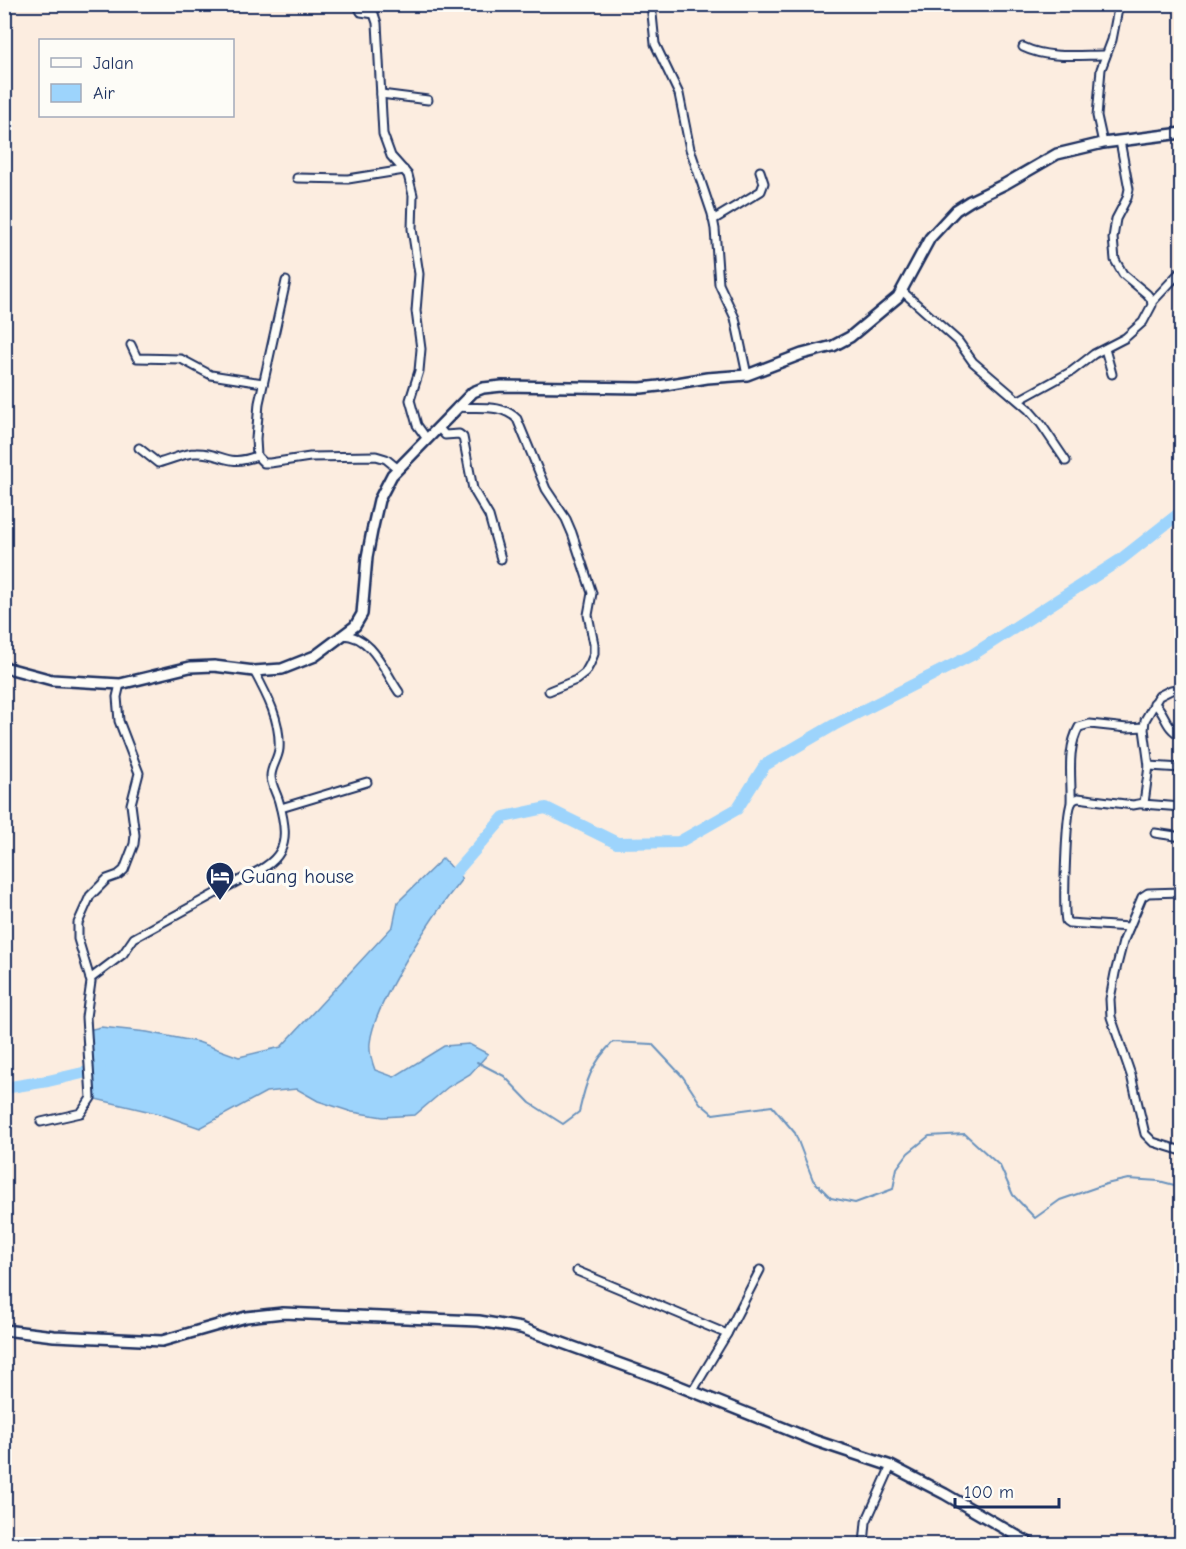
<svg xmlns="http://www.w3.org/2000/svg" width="1186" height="1549" viewBox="0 0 1186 1549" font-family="'Comic Neue',sans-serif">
<rect width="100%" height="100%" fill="#fcede0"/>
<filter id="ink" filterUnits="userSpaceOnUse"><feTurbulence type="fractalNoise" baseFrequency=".0167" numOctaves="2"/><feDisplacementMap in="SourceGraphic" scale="12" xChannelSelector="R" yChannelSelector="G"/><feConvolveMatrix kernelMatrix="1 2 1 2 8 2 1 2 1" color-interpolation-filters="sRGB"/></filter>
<g filter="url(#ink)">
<path fill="#9dd4fc" stroke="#6992bd" stroke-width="1.5" d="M443,858l19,21c-27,33 -88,123 -92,164 -1,9 2,19 5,27l19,7 50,-31 25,-2 19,10 -18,20 -22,13 -33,28 -32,2 -31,-5 -34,-11 -21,-12 -31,3 -66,36 -40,-14 -69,-16 -3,-68 13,-3 46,5 51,10 41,15 42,-10 112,-121 5,-24z"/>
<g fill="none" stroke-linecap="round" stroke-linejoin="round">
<path stroke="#6992bd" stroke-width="2" d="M477,1062l27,14 26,27 33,21 16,-12c7,-30 12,-48 34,-70l39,2 31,33 17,26 13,11 59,-8 23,27 18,47 18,18 24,5 38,-14 4,-21 11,-15 21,-17 36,-2 35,32 13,29 22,23 25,-18 46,-16 22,-5 31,2 23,6"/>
<g stroke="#9dd4fc" stroke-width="12">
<polyline points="446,883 504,817 546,808 617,843 679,842 737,809 765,765 834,725 972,655 1120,560 1176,516 1182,510"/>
<polyline points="4,1088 48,1081 100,1069"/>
</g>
<g stroke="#1b2f5e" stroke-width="11">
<g id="minor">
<polyline points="357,4 361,12 374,14 377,23 383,134 391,156 408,175 413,195 412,229 419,274 416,311 421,349 419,371 410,400 417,425 427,439"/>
<polyline points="651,4 655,44 679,94 690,149 712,214 715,229 719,284 735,318 747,375"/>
<path d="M1023,47c25,12 55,8 82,8"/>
<polyline points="381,94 428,100"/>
<polyline points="1103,143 1097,116 1101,69 1112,40 1119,4"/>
<polyline points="297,178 348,179 404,170"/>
<polyline points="713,220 761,191 764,183 760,171"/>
<polyline points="286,281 259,403 256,439 257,456 264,463 270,463 310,457 376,456 386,459 397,468"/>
<polyline points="902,291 958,341 973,362 1028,409 1041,424 1066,461"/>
<polyline points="1152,302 1182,270"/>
<polyline points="131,345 137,358 181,359 211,375 263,383"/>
<polyline points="1105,349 1112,374"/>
<polyline points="1019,400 1072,371 1094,354 1125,338 1143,322 1152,305 1151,299 1147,294 1123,274 1115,260 1113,238 1116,219 1127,198 1129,189 1120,141"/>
<path d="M457,407c20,2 45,-4 60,12l29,70 20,30 6,14 20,60 -4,22 6,29v10l-4,10 -5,9 -9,7 -27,11"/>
<polyline points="438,427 445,435 459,434 463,437 473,489 489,516 501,559"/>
<path d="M139,448l19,15c13,-3 25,-10 38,-10 27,-1 29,15 61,3"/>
<path d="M343,635c30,1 41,36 56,57"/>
<path d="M1154,703c13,11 10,25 28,33"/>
<polyline points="1149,766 1182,768"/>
<path d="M1071,803c1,-25 -5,-53 8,-76l11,-3 37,4 17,-1"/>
<polyline points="1142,804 1182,807"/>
<polyline points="281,808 367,782"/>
<polyline points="1155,833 1182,837"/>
<polyline points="1182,892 1148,893 1142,897 1123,942 1115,973 1110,999 1111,1017 1131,1075 1145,1134 1153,1142 1182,1151"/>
<path d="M1129,927l-60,-4 -3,-2c-3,-14 0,-106 5,-117 2,-4 2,-4 7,-6l55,7 11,-2 5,-37 -5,-37 1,-9 14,-24 12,-6 11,-2"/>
<path d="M90,979l33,-25 11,-16 106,-58c42,-19 52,-31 39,-78 -2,-8 -8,-17 -8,-26 0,-9 7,-17 8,-27 2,-28 -12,-54 -25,-78"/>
<polyline points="41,1122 81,1113 91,1098 86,1017 91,982 78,939 78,923 90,896 107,879 118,875 124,870 134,844 135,835 131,804 139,773 119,721 117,697 120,684"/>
<polyline points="577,1271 727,1334"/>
<polyline points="692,1392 727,1334 760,1270"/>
<polyline points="864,1544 866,1522 891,1466"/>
</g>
</g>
<g stroke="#1b2f5e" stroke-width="14">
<g id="tertiary">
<polyline points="4,667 52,680 120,684 190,667 214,666 254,671 282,669 315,656 355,626 362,614 367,557 372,531 379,500 392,475 473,392 483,388 502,386 641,388 659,386 707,378 747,375 802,354 833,346 850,337 898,297 930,238 956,210 970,201 1005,184 1057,154 1103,143 1182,133"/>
<polyline points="4,1330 54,1336 162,1341 246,1317 283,1313 479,1321 521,1328 659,1378 816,1441 891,1466 945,1494 1031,1544"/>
</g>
</g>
<use href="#minor" stroke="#fdfcf7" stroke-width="7"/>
<use href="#tertiary" stroke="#fdfcf7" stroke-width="9"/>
</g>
</g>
<defs>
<g id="hotel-pin" transform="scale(1.5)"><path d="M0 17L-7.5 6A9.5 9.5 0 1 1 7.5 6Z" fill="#1b2f5e" stroke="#fdfcf7"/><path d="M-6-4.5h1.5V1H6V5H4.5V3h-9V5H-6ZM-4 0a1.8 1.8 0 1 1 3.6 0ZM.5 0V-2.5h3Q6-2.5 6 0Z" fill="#fff"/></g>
</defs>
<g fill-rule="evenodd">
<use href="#hotel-pin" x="220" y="876"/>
</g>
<g text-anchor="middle" stroke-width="6" stroke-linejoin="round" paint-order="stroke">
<g font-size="20" fill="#1b2f5e" stroke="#fdfcf7" text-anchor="start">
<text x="241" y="883">Guang house</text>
</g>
</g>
<rect width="1186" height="1549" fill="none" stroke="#fdfcf7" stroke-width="24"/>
<rect x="12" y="12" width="1162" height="1525" fill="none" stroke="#1b2f5e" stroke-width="2" filter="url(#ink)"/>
<rect x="39" y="39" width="195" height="78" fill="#fdfcf7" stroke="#a3aaba" stroke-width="1.5"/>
<rect x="51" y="58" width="30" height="9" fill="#fdfcf7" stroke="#a3aaba" stroke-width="1.5"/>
<text x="93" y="69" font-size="18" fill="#1b2f5e">Jalan</text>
<rect x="51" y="84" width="30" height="18" fill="#9dd4fc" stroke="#a3aaba" stroke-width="1.5"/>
<text x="93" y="99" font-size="18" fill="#1b2f5e">Air</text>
<path d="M955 1498v9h104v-9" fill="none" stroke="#1b2f5e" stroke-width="3"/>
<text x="964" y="1498" font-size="18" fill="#1b2f5e" stroke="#fdfcf7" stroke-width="4.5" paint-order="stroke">100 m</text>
</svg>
